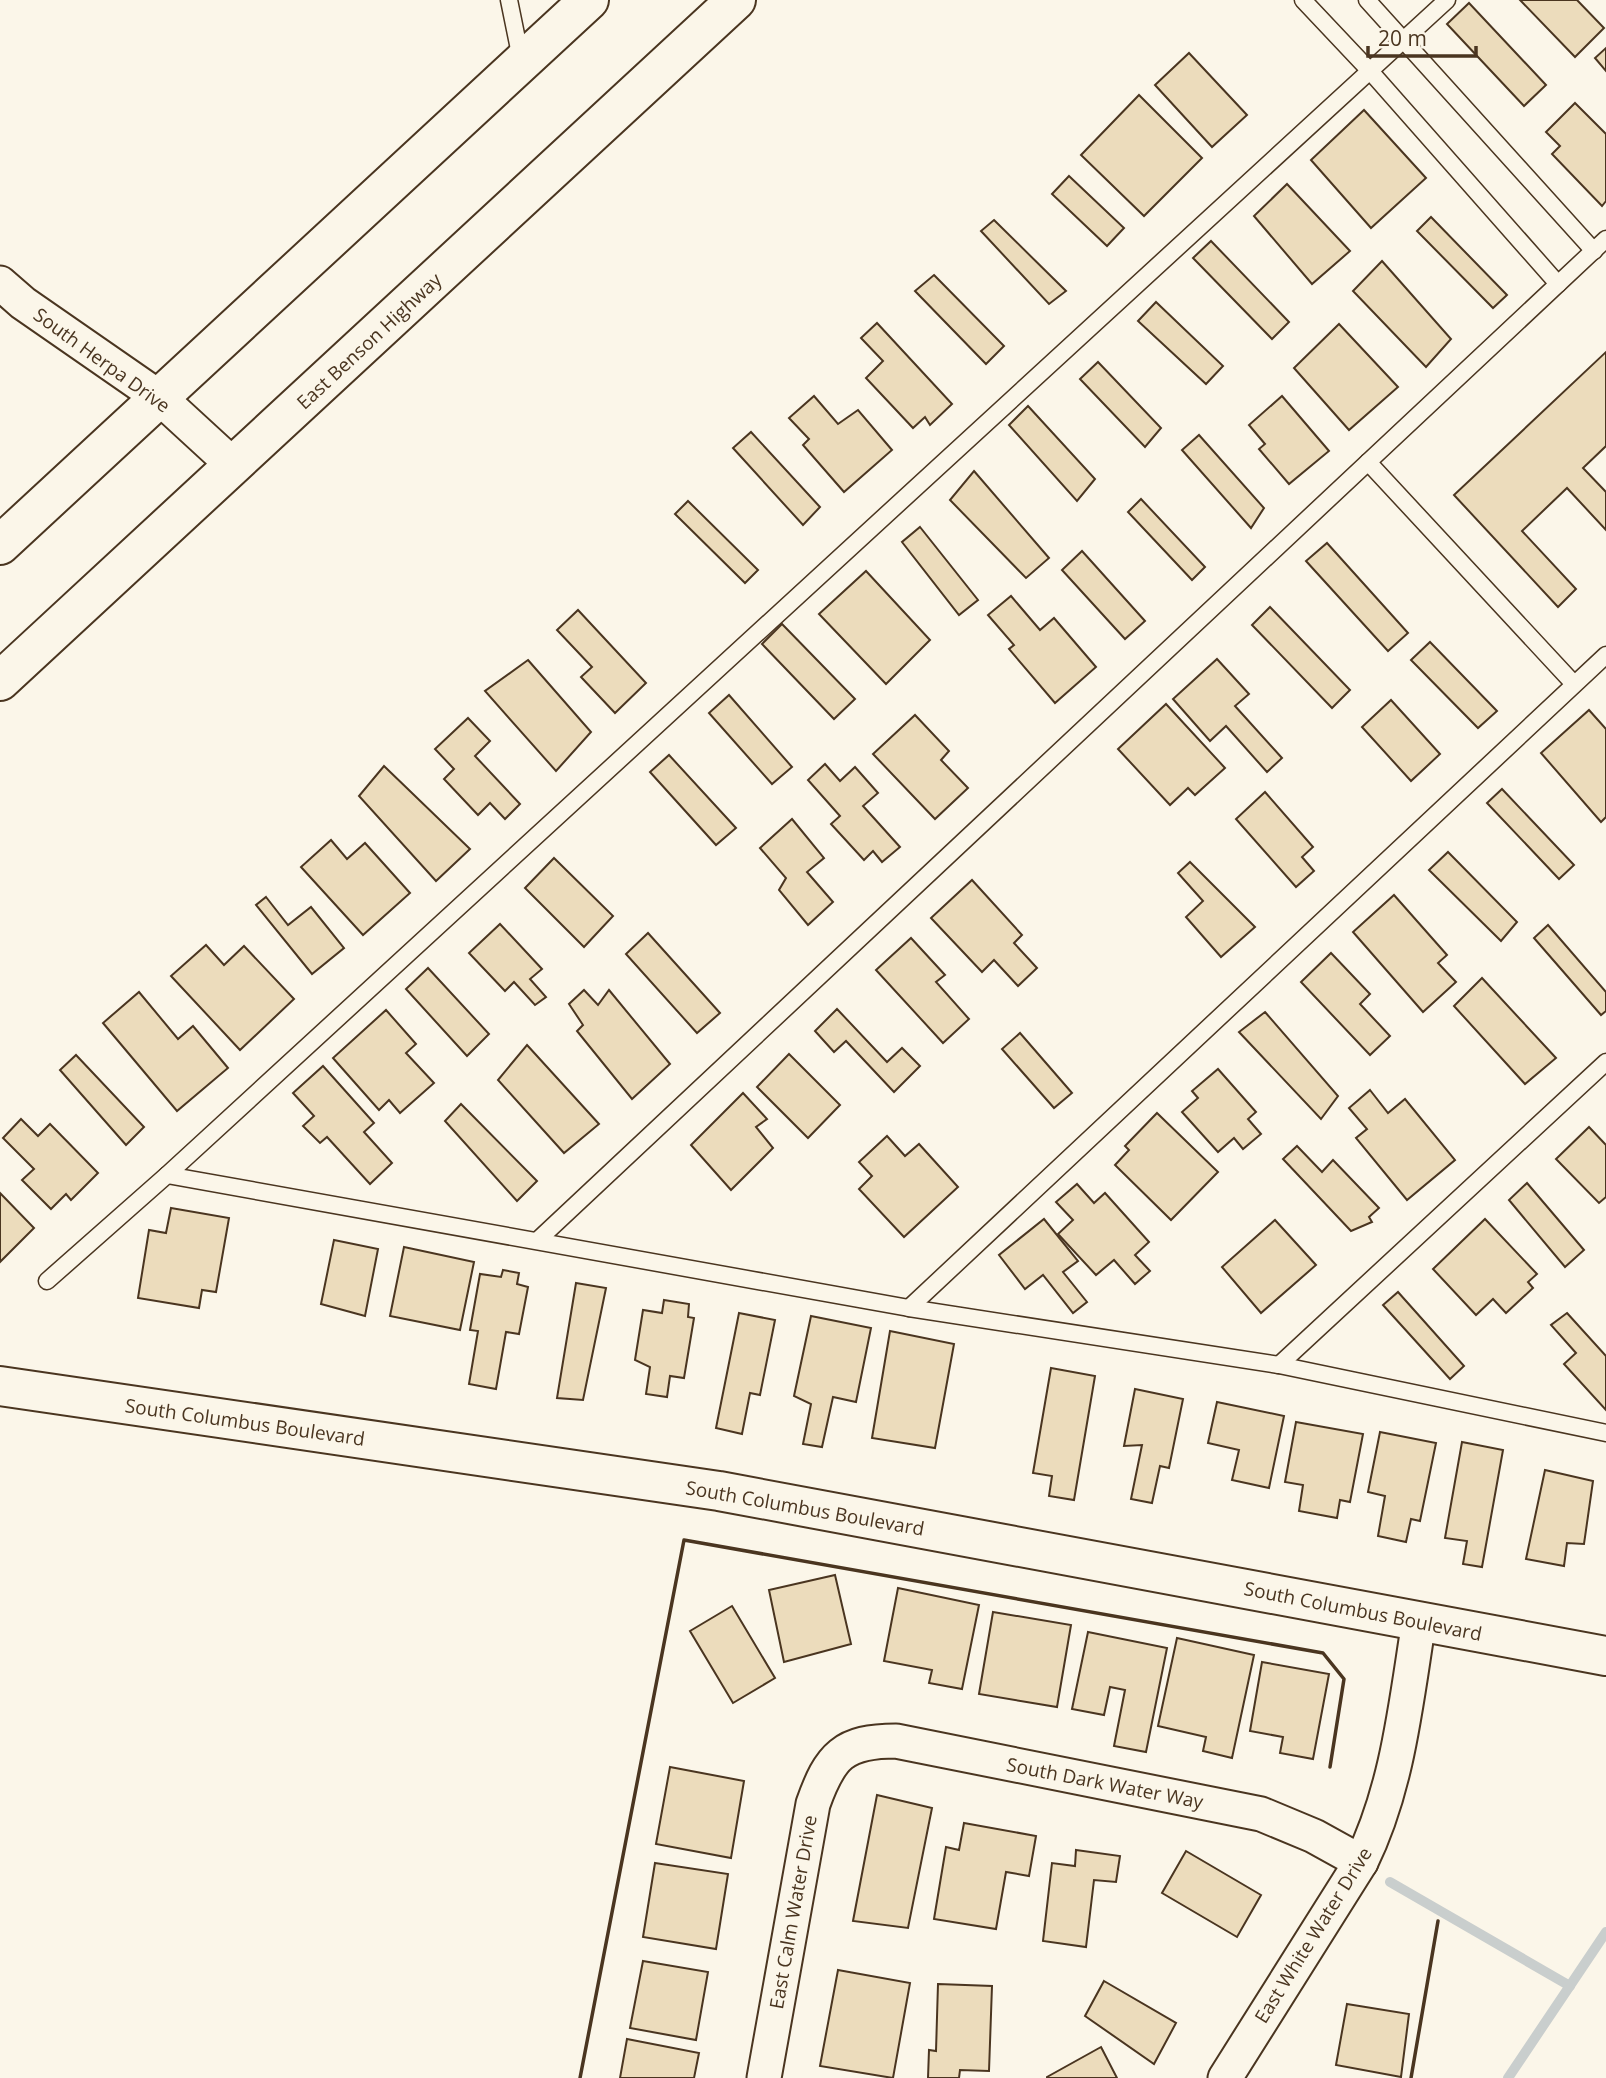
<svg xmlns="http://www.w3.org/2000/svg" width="1606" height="2078" viewBox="0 0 1606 2078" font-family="'Open Sans',sans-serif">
<rect width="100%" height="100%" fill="#fbf6e9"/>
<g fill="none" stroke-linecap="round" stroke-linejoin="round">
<g stroke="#c9cecd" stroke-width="10">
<polyline points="1390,1882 1570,1986"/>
<polyline points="1508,2078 1606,1932"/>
</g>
</g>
<g fill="#ecdcbc" stroke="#4a3520" stroke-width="2">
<polygon points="1520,0 1577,0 1604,28 1575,57"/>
<polygon points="1469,3 1546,85 1524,106 1447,24"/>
<polygon points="1606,48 1606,71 1595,58"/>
<polygon points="1189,53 1247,115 1212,147 1155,85"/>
<polygon points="1139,95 1202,158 1144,216 1081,155"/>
<polygon points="1575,103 1606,134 1606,201 1602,206 1552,154 1560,146 1546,132"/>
<polygon points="1364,110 1426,178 1371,228 1311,160"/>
<polygon points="1069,176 1124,228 1107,246 1052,194"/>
<polygon points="1287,184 1350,251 1312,284 1254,216"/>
<polygon points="1431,217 1507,295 1493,308 1417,231"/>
<polygon points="994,220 1066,291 1049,304 981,231"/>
<polygon points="1211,241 1289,322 1272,339 1193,258"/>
<polygon points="1382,261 1451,339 1426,367 1353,291"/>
<polygon points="934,275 1004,346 986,364 915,291"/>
<polygon points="1156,302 1223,366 1206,384 1138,321"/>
<polygon points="877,323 952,404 930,425 925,417 913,428 866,378 883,361 861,338"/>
<polygon points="1339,324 1398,387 1349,430 1294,368"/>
<polygon points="1606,352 1606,446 1583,468 1606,492 1606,530 1567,488 1522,531 1576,589 1558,607 1454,495"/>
<polygon points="1098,362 1161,428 1145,447 1080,379"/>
<polygon points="814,396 838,424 858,410 892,450 844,492 803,445 809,439 789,418"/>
<polygon points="1282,396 1329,451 1289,484 1259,449 1265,444 1249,425"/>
<polygon points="1028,406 1095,479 1077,501 1009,425"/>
<polygon points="751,432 820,507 803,525 733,448"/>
<polygon points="1199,435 1264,508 1251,528 1182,450"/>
<polygon points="974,471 1049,558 1026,578 950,500"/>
<polygon points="1141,499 1205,567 1192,580 1128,512"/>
<polygon points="688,501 758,570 745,583 675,514"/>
<polygon points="920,527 978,600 959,615 902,542"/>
<polygon points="1327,543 1408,633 1388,651 1306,561"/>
<polygon points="1082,551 1145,621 1125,639 1062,570"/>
<polygon points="866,571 930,640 886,684 819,614"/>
<polygon points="1011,596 1040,630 1054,618 1096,667 1055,703 1009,649 1014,645 988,615"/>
<polygon points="1270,607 1350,690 1332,708 1252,625"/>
<polygon points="578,610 646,683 615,713 581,677 592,667 557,630"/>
<polygon points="782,624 855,699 834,719 762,644"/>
<polygon points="1430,642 1497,711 1478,728 1411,660"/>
<polygon points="1217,659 1249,694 1235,706 1282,758 1267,772 1226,726 1210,741 1173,699"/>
<polygon points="528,660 591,732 556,771 485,691"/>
<polygon points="729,695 792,767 772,784 709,713"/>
<polygon points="1391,700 1440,754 1411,781 1362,727"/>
<polygon points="1166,704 1225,768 1195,795 1188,788 1170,805 1118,749"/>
<polygon points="1589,710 1606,729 1606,817 1601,822 1541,753"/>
<polygon points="915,715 949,751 941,760 968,788 935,819 873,754"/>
<polygon points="468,718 490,741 475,756 520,804 505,819 490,803 478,815 444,779 454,769 435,749"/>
<polygon points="669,755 736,828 716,845 650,772"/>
<polygon points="825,764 840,781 855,767 878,793 863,806 900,847 882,862 873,851 864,860 831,824 840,816 808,780"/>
<polygon points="384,766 470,849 436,881 359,796"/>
<polygon points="1502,789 1574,865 1559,879 1487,803"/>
<polygon points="1265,792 1313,847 1302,857 1314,871 1296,887 1236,819"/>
<polygon points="792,819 824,858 807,872 833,902 808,925 779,890 786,878 760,848"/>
<polygon points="331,840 347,859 365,843 410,893 363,935 301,867"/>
<polygon points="1448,852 1517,922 1501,941 1429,870"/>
<polygon points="554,858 613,916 584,947 525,888"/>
<polygon points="1190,862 1255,927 1221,957 1186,917 1203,901 1178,873"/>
<polygon points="972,880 1022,935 1014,943 1037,968 1018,986 994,960 982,972 931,918"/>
<polygon points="1394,895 1447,955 1438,963 1456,982 1423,1012 1353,932"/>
<polygon points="266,897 288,925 311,907 344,948 312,974 256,905"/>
<polygon points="500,924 542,969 530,979 546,997 535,1005 514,982 505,991 469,953"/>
<polygon points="1548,925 1606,992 1606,1011 1601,1015 1534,938"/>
<polygon points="648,933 720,1013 697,1033 626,954"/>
<polygon points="911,938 945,975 936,982 969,1019 943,1043 876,970"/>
<polygon points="206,945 224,965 244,946 294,999 240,1050 171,976"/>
<polygon points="1331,953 1370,994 1360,1004 1390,1036 1370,1055 1301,982"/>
<polygon points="428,968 489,1034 467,1056 406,989"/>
<polygon points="1482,978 1556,1058 1525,1084 1454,1006"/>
<polygon points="584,990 598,1005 609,990 670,1064 632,1099 577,1031 583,1025 569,1004"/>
<polygon points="139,992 178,1039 193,1026 228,1068 177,1111 103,1023"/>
<polygon points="837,1009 887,1062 902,1048 920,1066 894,1092 846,1041 834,1052 815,1031"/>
<polygon points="386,1010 416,1044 406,1053 434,1083 400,1113 389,1100 379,1110 333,1058"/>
<polygon points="1265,1012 1338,1096 1321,1119 1239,1032"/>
<polygon points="1020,1033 1072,1093 1054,1108 1002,1049"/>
<polygon points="527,1045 599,1124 564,1153 498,1080"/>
<polygon points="789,1054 840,1105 808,1138 757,1087"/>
<polygon points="76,1055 144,1127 126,1145 60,1070"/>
<polygon points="323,1066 374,1123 364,1132 392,1163 370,1184 327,1137 320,1143 303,1126 314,1116 293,1093"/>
<polygon points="1218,1069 1256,1112 1248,1119 1261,1134 1243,1149 1234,1138 1218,1152 1182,1112 1198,1098 1192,1091"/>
<polygon points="1370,1090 1388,1113 1405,1099 1455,1160 1407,1200 1356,1138 1367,1129 1349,1108"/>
<polygon points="743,1093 767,1119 756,1127 773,1148 731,1190 691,1145"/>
<polygon points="461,1104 537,1181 517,1201 445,1121"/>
<polygon points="1157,1113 1218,1172 1171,1220 1115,1165 1129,1150 1125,1146"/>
<polygon points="21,1119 38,1136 50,1124 98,1173 71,1200 66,1194 51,1209 22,1180 34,1169 3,1138"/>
<polygon points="1589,1127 1606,1145 1606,1197 1599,1203 1556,1159"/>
<polygon points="887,1136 905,1156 919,1144 958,1187 904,1237 859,1189 872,1176 859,1162"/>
<polygon points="1297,1146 1322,1172 1333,1160 1379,1208 1369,1217 1372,1222 1351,1231 1283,1159"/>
<polygon points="1527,1183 1584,1250 1565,1267 1509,1200"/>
<polygon points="1077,1184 1094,1203 1105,1193 1149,1242 1135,1255 1150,1271 1135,1284 1114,1260 1096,1275 1058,1234 1073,1220 1056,1202"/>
<polygon points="0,1193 34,1228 0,1262"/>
<polygon points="171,1208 229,1218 216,1292 202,1290 199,1308 138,1298 149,1230 166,1233"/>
<polygon points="1044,1219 1078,1261 1063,1272 1087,1302 1073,1313 1043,1275 1025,1289 999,1255"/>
<polygon points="1485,1219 1537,1274 1528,1282 1533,1288 1506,1313 1493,1299 1476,1315 1433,1269"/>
<polygon points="1275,1220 1316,1265 1261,1313 1222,1267"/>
<polygon points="334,1240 378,1249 365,1316 321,1304"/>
<polygon points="404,1247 474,1262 460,1330 390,1316"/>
<polygon points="503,1270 519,1273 517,1284 528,1287 519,1334 506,1332 496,1389 469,1384 478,1331 470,1330 480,1274 501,1277"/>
<polygon points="576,1283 606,1288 583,1400 557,1398"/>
<polygon points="1398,1292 1464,1366 1450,1379 1383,1305"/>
<polygon points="664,1300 689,1304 688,1317 694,1318 684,1378 670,1376 667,1397 646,1394 650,1367 635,1360 643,1310 662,1313"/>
<polygon points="739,1313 775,1320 760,1395 750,1393 742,1434 716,1428"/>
<polygon points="1567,1313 1606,1356 1606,1410 1564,1364 1576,1353 1551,1325"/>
<polygon points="811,1316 871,1328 856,1402 833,1397 822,1447 803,1444 811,1404 794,1396"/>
<polygon points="890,1331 954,1344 935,1448 872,1438"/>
<polygon points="1051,1368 1095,1376 1074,1500 1049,1496 1052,1476 1033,1473"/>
<polygon points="1135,1389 1183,1399 1169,1468 1160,1466 1152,1503 1131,1499 1142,1445 1124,1446"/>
<polygon points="1217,1402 1284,1416 1269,1488 1232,1480 1239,1450 1208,1443"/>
<polygon points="1296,1422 1363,1434 1350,1502 1340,1500 1337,1518 1299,1511 1303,1485 1285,1482"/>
<polygon points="1380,1432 1436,1443 1420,1521 1411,1519 1406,1542 1378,1536 1385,1496 1368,1492"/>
<polygon points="1462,1442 1503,1450 1482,1567 1463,1564 1467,1541 1445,1538"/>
<polygon points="1545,1470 1593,1481 1584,1544 1567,1543 1564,1566 1526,1559"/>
<polygon points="835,1575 851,1644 784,1662 769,1590"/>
<polygon points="898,1588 979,1605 962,1689 929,1683 932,1670 884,1661"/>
<polygon points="732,1606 775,1678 733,1703 690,1631"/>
<polygon points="993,1612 1071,1625 1057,1707 979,1694"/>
<polygon points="1088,1632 1167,1648 1146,1752 1114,1746 1125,1690 1110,1687 1104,1715 1072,1709"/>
<polygon points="1177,1638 1254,1655 1232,1758 1203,1751 1206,1737 1158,1726"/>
<polygon points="1262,1662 1329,1674 1313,1759 1280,1753 1283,1737 1250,1731"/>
<polygon points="670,1767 744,1781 731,1858 656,1844"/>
<polygon points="877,1795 932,1808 908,1928 853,1921"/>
<polygon points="964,1823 1036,1836 1029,1876 1006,1872 996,1929 934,1919 946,1847 959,1850"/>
<polygon points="1076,1850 1120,1856 1116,1882 1094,1880 1086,1947 1043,1941 1052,1863 1075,1866"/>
<polygon points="1186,1851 1261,1895 1237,1937 1162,1893"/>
<polygon points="655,1863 728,1874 716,1949 643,1937"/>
<polygon points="643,1961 708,1972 696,2040 630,2028"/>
<polygon points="838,1970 910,1983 893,2078 820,2066"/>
<polygon points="1104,1981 1176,2023 1154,2064 1085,2016"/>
<polygon points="938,1984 992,1986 989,2071 960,2070 959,2078 928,2078 929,2050 936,2051"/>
<polygon points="1347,2004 1409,2014 1401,2077 1336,2065"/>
<polygon points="627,2039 699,2053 694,2078 620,2078"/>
<polygon points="1101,2047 1117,2078 1047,2078 1047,2077"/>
</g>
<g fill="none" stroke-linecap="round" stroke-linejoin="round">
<g stroke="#4a3520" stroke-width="19">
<g id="service">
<polyline points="509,0 521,59"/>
<polyline points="1303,0 1370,71 1558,284"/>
<polyline points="1367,0 1594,251"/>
<polyline points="1368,462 1574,684"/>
<polyline points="167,1175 909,1308 1279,1365 1606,1433"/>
<polyline points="538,1240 1606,239"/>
<polyline points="47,1281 167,1175 1447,0"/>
<polyline points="909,1308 1606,655"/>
<polyline points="1279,1365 1606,1062"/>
</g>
</g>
<g stroke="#4a3520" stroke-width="37">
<g id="minor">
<polyline points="0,283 23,303 160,398 234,466"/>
<path d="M764,2078l49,-274c17,-48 30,-63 83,-63l365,73 53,22 47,26"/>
<path d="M1225,2078l136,-216c37,-75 45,-160 58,-241"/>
</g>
</g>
<g stroke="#4a3520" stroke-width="42">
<polyline id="tertiary" points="0,1386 719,1491 1606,1656"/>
</g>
<g stroke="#4a3520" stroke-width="42">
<g id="secondary">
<polyline points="0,545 589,0"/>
<polyline points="0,681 736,0"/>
</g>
</g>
<use href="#service" stroke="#fbf6e9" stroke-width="16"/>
<use href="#minor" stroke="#fbf6e9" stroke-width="33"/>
<use href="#tertiary" stroke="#fbf6e9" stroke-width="38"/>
<use href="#secondary" stroke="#fbf6e9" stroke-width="38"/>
<g stroke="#4a3520" stroke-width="3.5">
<polyline points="580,2078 684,1540 1323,1653 1344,1679 1330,1767"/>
<polyline points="1411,2078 1438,1921"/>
</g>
</g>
<g text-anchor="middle" stroke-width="5" stroke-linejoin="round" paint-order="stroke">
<g font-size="19" fill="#4a3520" stroke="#fbf6e9">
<text transform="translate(369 341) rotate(-43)" y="7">East Benson Highway</text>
<text transform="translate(102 360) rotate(36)" y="7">South Herpa Drive</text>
<text transform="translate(245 1422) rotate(8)" y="7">South Columbus Boulevard</text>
<text transform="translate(805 1508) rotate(10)" y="7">South Columbus Boulevard</text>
<text transform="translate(1363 1611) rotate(11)" y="7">South Columbus Boulevard</text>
<text transform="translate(1105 1783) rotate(11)" y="7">South Dark Water Way</text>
<text transform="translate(793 1912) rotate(-80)" y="7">East Calm Water Drive</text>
<text transform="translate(1313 1935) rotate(-58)" y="7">East White Water Drive</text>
</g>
</g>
<path d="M1368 46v10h108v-10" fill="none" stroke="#4a3520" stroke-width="3.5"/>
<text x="1378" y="46" font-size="21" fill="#4a3520" stroke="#fbf6e9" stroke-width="5" paint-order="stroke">20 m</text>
</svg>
